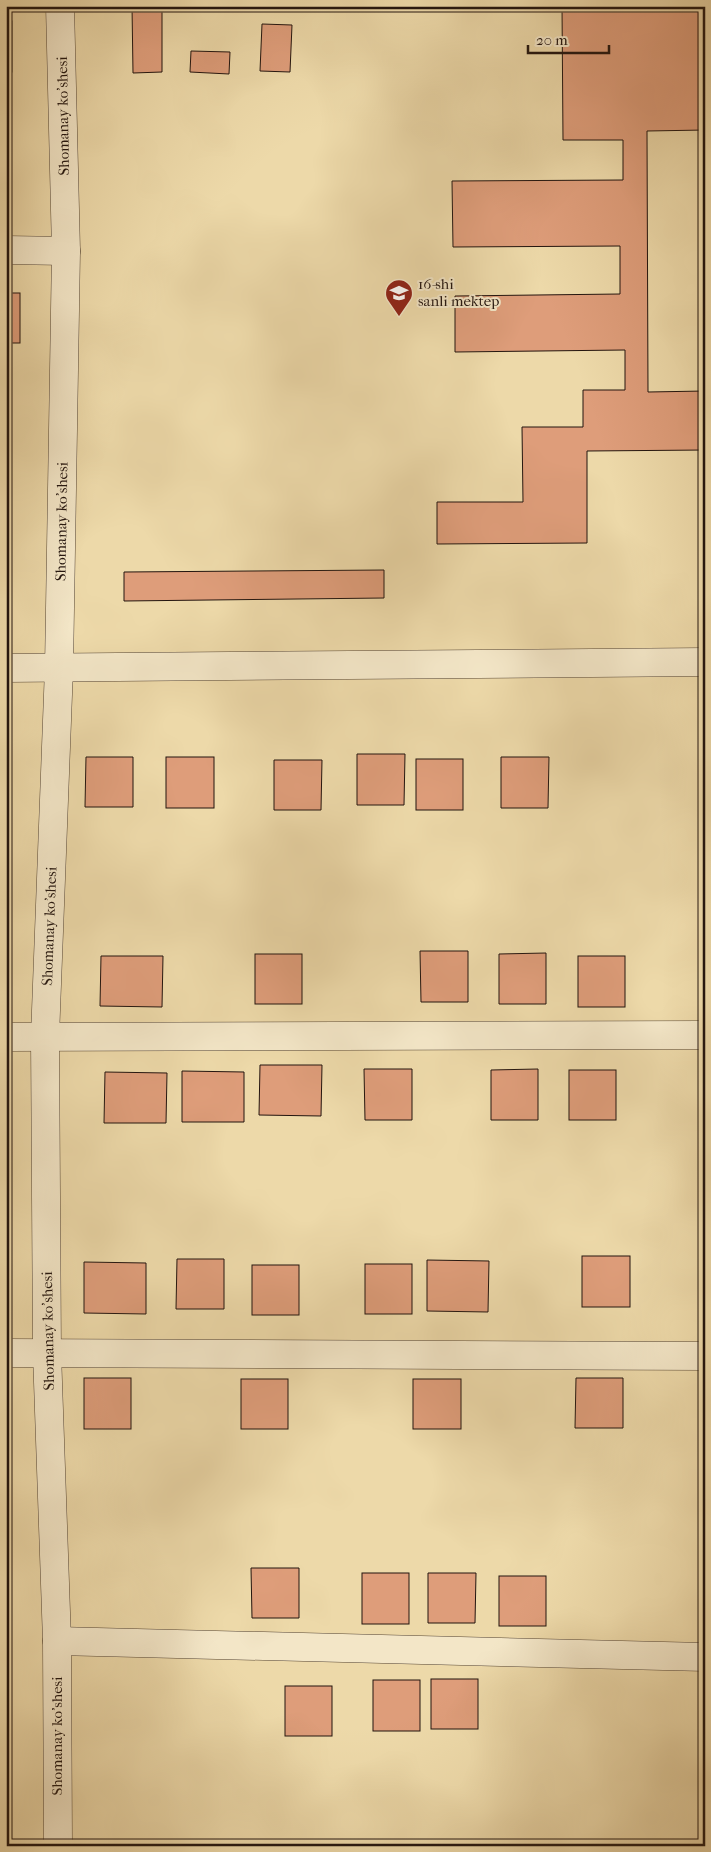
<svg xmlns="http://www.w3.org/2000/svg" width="711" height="1852" viewBox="0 0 711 1852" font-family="'IM FELL French Canon',serif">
<rect width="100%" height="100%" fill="#edd9a9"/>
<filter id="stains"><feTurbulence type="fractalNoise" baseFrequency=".004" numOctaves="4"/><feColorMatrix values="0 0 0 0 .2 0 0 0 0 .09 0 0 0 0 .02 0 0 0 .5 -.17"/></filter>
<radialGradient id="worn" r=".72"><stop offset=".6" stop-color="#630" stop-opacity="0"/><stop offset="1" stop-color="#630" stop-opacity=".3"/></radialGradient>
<g fill="#de9d7a" stroke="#23150f">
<polygon points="132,6 162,6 162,72 133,73"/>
<polygon points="562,6 704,6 705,130 647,131 648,392 705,391 705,450 587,451 587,543 437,544 437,502 523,502 522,427 583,427 583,390 625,390 625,350 455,352 455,296 620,294 620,246 453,247 452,181 623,180 623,140 563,140"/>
<rect x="6" y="21" width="6" height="51"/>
<polygon points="262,24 292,25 290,72 260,71"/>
<polygon points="191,51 230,52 229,74 190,72"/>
<rect x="6" y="151" width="5" height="50"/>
<rect x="6" y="293" width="14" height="50"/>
<rect x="6" y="568" width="3" height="51"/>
<polygon points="384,570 384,598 124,601 124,572"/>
<polygon points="357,754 405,754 404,805 357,805"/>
<polygon points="86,757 133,757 133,807 85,807"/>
<rect x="166" y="757" width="48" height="51"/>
<polygon points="501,757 549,757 548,808 501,808"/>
<rect x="416" y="759" width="47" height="51"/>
<polygon points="274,760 322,760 321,810 274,810"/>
<polygon points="420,951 468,951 468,1002 421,1002"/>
<polygon points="546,953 546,1004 499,1004 499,954"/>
<rect x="255" y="954" width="47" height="50"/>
<polygon points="101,956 163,956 162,1007 100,1006"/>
<rect x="578" y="956" width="47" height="51"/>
<polygon points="260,1065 322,1065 321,1116 259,1115"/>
<polygon points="364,1069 412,1069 412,1120 365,1120"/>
<polygon points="538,1069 538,1120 491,1120 491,1070"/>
<rect x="569" y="1070" width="47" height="50"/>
<polygon points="182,1071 244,1072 244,1122 182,1122"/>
<polygon points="105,1072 167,1073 166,1123 104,1123"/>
<rect x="582" y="1256" width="48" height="51"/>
<polygon points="177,1259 224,1259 224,1309 176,1309"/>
<polygon points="427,1260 489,1261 488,1312 427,1311"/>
<polygon points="84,1262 146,1263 146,1314 84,1313"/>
<rect x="365" y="1264" width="47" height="50"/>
<rect x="252" y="1265" width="47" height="50"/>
<rect x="84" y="1378" width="47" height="51"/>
<polygon points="576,1378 623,1378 623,1428 575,1428"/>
<rect x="241" y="1379" width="47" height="50"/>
<rect x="413" y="1379" width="48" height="50"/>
<polygon points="251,1568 299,1568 299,1618 252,1618"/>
<rect x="362" y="1573" width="47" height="51"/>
<polygon points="428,1573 476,1573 475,1623 428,1623"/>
<rect x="499" y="1576" width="47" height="50"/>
<rect x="431" y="1679" width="47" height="50"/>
<rect x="373" y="1680" width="47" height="51"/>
<rect x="285" y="1686" width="47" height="50"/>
</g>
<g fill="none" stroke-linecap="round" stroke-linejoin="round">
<g stroke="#564636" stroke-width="29">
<g id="minor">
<polyline points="6,250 66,251"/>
<polyline points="6,668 705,662"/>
<polyline points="6,1037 705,1035"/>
<polyline points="6,1353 705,1356"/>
<polyline points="57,1641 705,1657"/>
<path id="s1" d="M58,1846l-1,-205 -10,-288 -2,-316 14,-369 7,-417 -6,-245"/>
</g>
</g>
<use href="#minor" stroke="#f3e6c7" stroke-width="28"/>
</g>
<defs>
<g id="school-pin" transform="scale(1.4375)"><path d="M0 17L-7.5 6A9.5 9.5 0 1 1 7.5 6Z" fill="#8f2418" stroke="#f3e6c7"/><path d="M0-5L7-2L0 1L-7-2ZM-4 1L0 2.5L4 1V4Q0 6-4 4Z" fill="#fff"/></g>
</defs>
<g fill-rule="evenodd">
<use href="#school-pin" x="399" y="293"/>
</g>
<g text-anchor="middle" stroke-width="4" stroke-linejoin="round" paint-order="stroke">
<g font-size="15" fill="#23150f" stroke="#f3e6c7">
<text transform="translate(63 116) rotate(-91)" y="5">Shomanay ko'shesi</text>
<text dy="5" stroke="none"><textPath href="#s1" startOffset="1325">Shomanay ko'shesi</textPath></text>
<text dy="5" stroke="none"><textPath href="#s1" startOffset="920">Shomanay ko'shesi</textPath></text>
<text transform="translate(48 1331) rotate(-91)" y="5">Shomanay ko'shesi</text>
<text transform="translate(57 1736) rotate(-90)" y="5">Shomanay ko'shesi</text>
</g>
<g font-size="15" fill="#23150f" stroke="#f3e6c7" text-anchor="start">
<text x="418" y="289">16-shi<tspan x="418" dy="17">sanli mektep</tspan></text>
</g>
</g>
<rect width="711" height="1852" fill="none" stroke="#edd9a9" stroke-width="25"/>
<rect x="8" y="8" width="696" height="1837" fill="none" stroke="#23150f" stroke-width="2.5"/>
<rect x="12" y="12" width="686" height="1827" fill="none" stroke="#23150f"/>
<path d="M528 45v8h81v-8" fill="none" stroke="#23150f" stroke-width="2.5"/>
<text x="536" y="45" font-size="15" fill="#23150f" stroke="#f3e6c7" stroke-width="4" paint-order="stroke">20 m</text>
<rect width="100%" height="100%" filter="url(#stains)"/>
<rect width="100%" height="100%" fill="url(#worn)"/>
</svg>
